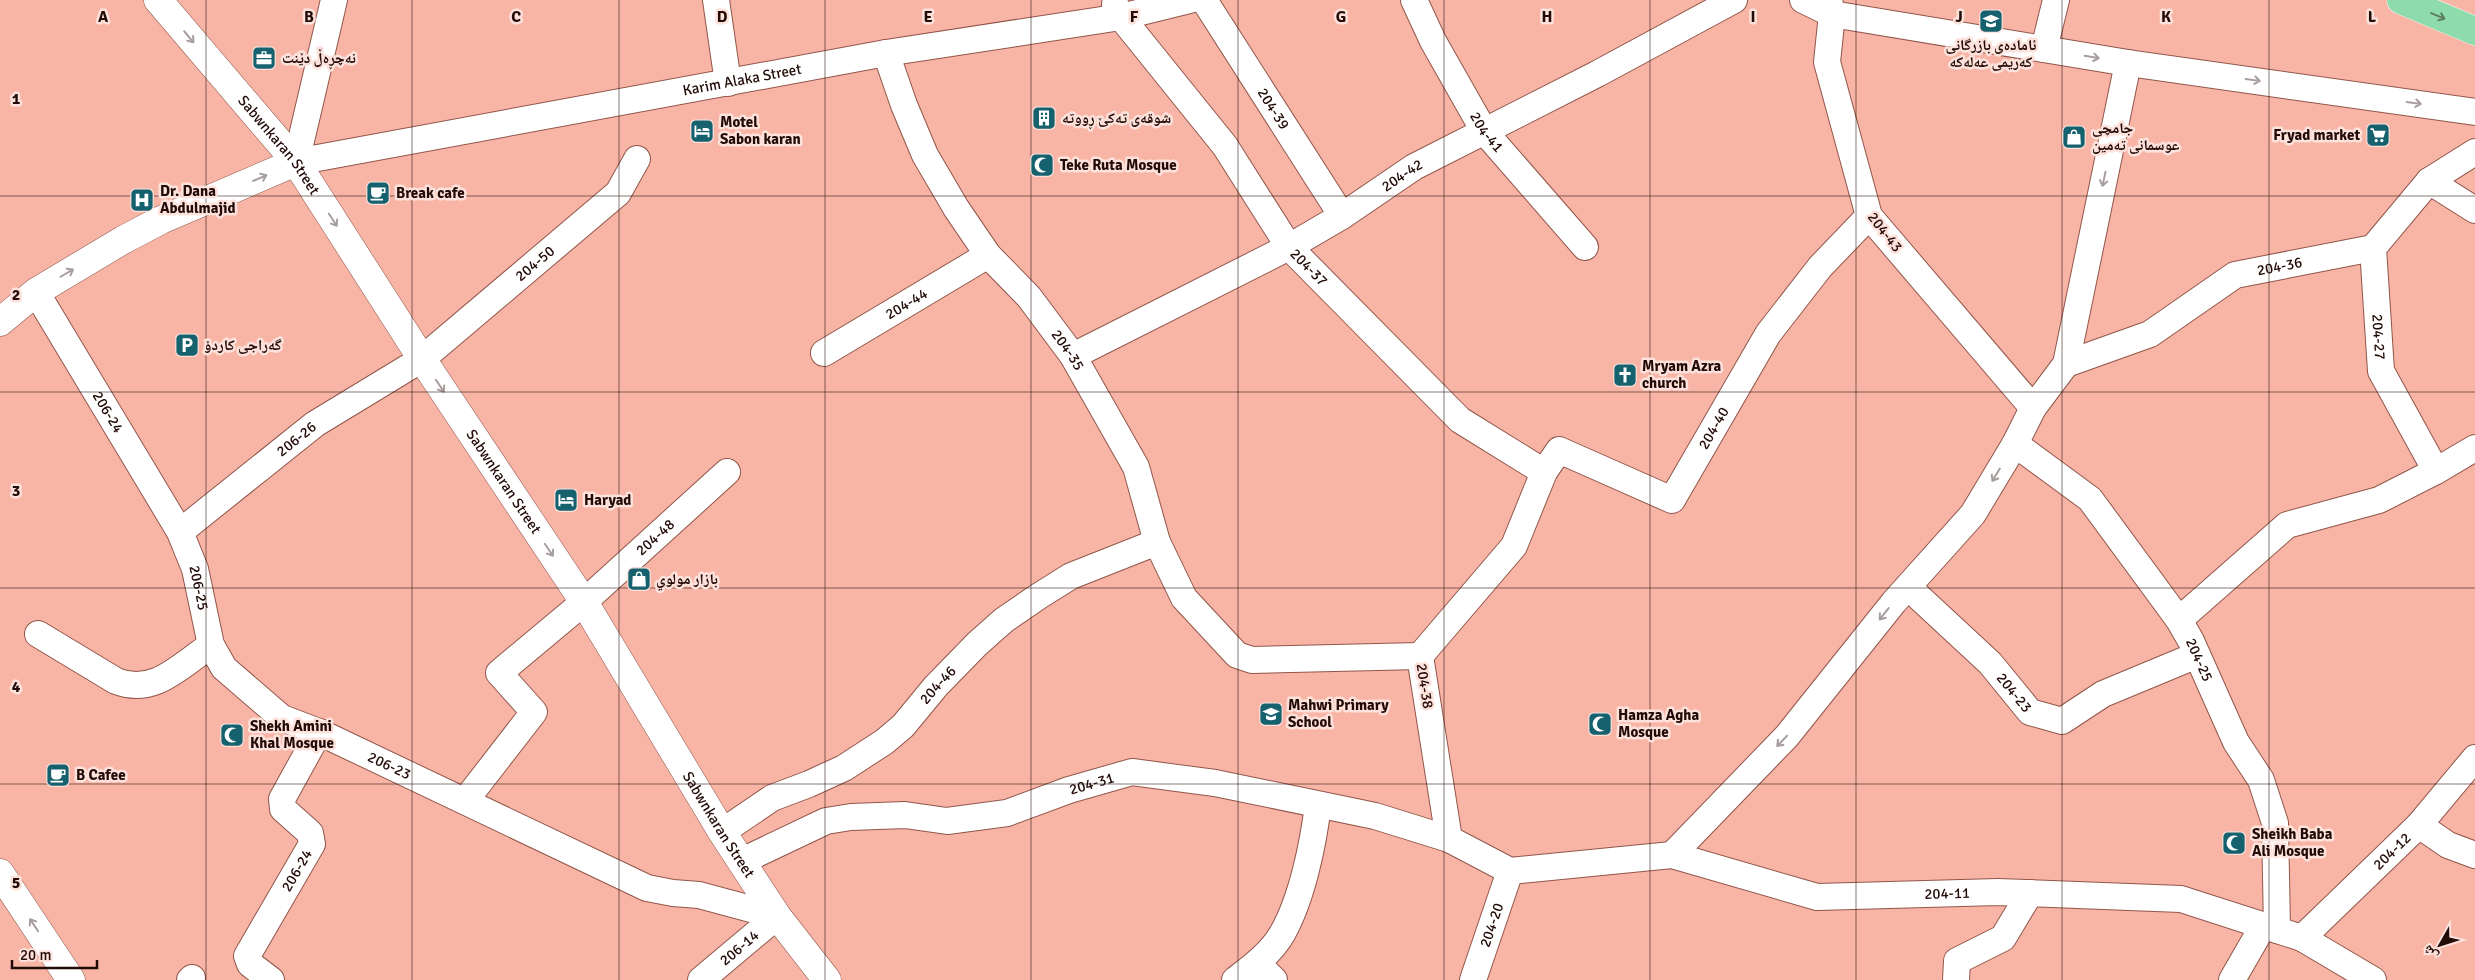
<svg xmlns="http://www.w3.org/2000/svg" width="2475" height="980" viewBox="0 0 2475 980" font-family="Signika,'Noto Naskh Arabic',sans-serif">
<rect width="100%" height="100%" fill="#f8b5a6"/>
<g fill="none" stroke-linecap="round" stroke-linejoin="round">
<g stroke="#91564a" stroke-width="28">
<g id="minor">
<path id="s1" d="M334,0l-38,162 590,-109 235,-36 69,-17"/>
<polyline points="716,0 728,83"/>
<path id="s2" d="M1204,0l138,216"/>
<path id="s3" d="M1414,0l19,41 51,90 101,116"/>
<polyline points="1803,0 1832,14 2128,63 2475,112"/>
<polyline points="1829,0 1832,14 1827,62 1869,216 2033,408"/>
<path id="s4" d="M1115,4l6,13 104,129 64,101 171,173 84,52"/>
<polyline points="2044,49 2056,0"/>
<path id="s5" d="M886,53l18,52 21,50 31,53 32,47 41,42 44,59 63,111 21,75 27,56 53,57 15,5 168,-4"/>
<polyline points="2429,181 2475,210"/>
<path id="s6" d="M2373,248l8,123 55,100"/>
<path id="s7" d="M36,292l144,240 15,37 16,76 13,23 58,50 37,14 328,156 26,5 26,2 78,21"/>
<path id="s8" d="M824,353l164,-98"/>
<path id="s9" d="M1073,356l216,-109 53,-31 72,-49 183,-93 137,-74"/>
<path id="s10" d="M2066,364l84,-30 85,-59 138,-27 56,-67 46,-29"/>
<path id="s11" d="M2015,444l75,55 89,121 12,21 45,101 25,38 14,43 2,107"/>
<path id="s12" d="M180,532l135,-108 107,-65 196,-166 19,-34"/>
<path id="s13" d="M1908,587l82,76 40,49 32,9 41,-27 94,-39"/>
<polyline points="2179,620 2287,525 2379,500 2436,471 2475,448"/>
<path d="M38,634l78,47c38,15 64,-15 95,-36"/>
<path id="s14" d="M465,801l69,-89 -35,-39 85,-71 143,-130"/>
<polyline points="2419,825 2448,845 2475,855"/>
<path id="s15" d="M722,832l50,-34 37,-14 35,-16 40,-26 19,-16 33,-40 41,-42 27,-24 35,-24 32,-20 86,-34"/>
<polyline points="1672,855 1787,736 1894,602 1973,514 2015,444 2033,408 2066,364 2128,63"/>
<path id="s16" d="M742,861l84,-40 25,-4 54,-2 42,6 60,-8 62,-23 63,-18 83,11 160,33 74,23"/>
<path id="s17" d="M1510,871l-61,-32 -29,-183 94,-110 30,-74 15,-22 113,50 96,-166 52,-67 49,-51"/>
<path id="s18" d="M1510,871l162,-16 145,42 181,-5 183,7 121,39 71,42"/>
<path id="s19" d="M2302,938l117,-113 56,-67"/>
<polyline points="1257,963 1274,980"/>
<polyline points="190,980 192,978"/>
<path id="s20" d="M271,980l-21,-16 -3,-8 65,-112 -2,-11 -27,-24 -1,-10 37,-67"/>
<path id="s21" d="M701,980l76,-64"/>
<path d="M1235,980c17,-13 36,-27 47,-46 20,-35 31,-89 36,-129"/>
<path id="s22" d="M1473,980l37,-109"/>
<polyline points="1956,980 1957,961 2003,938 2030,893"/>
<polyline points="2232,980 2263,926"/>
</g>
</g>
<g stroke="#91564a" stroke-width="29">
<polyline id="tertiary" points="0,322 36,292 123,240 161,220 296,162"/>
</g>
<g stroke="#91564a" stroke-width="29">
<g id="secondary">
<path id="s23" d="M158,0l138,162 126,197 162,243 138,230 55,84 50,64"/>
<polyline points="0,873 71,980"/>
</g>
</g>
<g stroke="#fff" stroke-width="29">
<polyline id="primary" points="2401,0 2475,31"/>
</g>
<use href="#minor" stroke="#fff" stroke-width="26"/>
<use href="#tertiary" stroke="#fff" stroke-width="28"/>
<use href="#secondary" stroke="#fff" stroke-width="28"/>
<use href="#primary" stroke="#8edbac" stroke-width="28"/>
</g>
<defs><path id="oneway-shaft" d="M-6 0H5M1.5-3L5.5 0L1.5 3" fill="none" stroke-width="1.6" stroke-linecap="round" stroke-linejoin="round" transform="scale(1.25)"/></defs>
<use stroke="#5d7d62" href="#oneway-shaft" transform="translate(2438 16) rotate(23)"/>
<g stroke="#a79d9c">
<use href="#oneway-shaft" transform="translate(189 37) rotate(50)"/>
<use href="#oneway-shaft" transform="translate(2092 57) rotate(9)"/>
<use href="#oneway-shaft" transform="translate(2253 80) rotate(8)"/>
<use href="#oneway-shaft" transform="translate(2414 103) rotate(8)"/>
<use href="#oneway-shaft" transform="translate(260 178) rotate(-23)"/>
<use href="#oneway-shaft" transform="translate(2104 179) rotate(102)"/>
<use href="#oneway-shaft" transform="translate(333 220) rotate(57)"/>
<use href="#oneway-shaft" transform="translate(67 273) rotate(-30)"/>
<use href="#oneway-shaft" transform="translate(440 386) rotate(56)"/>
<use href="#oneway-shaft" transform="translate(1996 475) rotate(121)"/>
<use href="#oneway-shaft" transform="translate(549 550) rotate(56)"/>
<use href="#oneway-shaft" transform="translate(1884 614) rotate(128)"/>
<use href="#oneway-shaft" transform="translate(1782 741) rotate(134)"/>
<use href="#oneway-shaft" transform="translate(34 925) rotate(-124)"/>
</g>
<path fill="none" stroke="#220b07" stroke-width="1" stroke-opacity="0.55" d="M206,0v980M412,0v980M619,0v980M825,0v980M1031,0v980M1238,0v980M1444,0v980M1650,0v980M1856,0v980M2062,0v980M2269,0v980M0,196h2475M0,392h2475M0,588h2475M0,784h2475"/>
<defs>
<g id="school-square" transform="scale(1.25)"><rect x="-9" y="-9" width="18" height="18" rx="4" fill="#16616e" stroke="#fde1db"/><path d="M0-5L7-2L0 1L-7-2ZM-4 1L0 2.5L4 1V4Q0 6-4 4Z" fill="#fff"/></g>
<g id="office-square" transform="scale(1.25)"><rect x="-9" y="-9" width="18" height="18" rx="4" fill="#16616e" stroke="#fde1db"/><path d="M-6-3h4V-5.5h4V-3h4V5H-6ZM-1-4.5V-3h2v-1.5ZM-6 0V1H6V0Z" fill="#fff"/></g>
<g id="building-square" transform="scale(1.25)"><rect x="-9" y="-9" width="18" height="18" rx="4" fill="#16616e" stroke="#fde1db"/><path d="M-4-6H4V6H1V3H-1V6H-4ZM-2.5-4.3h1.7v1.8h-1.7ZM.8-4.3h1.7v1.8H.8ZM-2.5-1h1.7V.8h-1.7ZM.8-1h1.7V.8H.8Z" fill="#fff"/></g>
<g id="hotel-square" transform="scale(1.25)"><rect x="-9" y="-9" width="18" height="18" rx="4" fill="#16616e" stroke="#fde1db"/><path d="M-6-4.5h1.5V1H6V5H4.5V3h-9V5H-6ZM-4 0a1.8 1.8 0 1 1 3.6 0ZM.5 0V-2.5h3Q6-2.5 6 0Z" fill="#fff"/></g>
<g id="supermarket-square" transform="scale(1.25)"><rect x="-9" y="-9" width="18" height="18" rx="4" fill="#16616e" stroke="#fde1db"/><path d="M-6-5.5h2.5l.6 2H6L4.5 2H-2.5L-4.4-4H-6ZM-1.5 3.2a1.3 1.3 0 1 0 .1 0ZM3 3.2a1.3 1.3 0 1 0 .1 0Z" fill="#fff"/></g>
<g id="shop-square" transform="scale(1.25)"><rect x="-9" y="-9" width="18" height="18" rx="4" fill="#16616e" stroke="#fde1db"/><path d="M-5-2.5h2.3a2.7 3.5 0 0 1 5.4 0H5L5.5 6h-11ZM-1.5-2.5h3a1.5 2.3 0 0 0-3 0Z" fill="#fff"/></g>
<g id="mosque-square" transform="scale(1.25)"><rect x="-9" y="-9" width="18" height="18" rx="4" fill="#16616e" stroke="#fde1db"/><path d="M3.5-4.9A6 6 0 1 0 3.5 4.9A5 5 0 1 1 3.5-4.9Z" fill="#fff"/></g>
<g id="cafe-square" transform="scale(1.25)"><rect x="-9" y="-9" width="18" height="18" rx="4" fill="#16616e" stroke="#fde1db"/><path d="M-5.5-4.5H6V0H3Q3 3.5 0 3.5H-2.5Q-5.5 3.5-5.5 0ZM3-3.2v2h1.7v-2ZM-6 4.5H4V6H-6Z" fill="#fff"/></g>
<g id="hospital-square" transform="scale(1.25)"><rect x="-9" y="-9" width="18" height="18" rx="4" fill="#16616e" stroke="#fde1db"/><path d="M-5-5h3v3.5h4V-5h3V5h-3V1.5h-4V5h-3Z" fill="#fff"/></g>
<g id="parking-square" transform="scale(1.25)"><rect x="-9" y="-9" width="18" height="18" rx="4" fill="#16616e" stroke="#fde1db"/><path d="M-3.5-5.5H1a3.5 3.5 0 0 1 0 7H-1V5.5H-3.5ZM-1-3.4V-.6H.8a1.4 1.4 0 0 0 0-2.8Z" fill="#fff"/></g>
<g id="church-square" transform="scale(1.25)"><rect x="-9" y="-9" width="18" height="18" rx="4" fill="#16616e" stroke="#fde1db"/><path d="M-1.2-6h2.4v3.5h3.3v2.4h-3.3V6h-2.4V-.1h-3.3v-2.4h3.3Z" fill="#fff"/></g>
</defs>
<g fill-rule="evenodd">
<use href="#school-square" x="1991" y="21"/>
<use href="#office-square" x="264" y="58"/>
<use href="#building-square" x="1044" y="118"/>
<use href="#hotel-square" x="702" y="131"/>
<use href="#supermarket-square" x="2378" y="135"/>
<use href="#shop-square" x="2074" y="137"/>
<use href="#mosque-square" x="1042" y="165"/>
<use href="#cafe-square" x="378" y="193"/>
<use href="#hospital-square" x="142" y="200"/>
<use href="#parking-square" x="187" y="345"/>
<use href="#church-square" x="1625" y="375"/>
<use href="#hotel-square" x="566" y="500"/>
<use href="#shop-square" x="639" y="579"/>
<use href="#school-square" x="1271" y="714"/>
<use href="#mosque-square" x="1600" y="724"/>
<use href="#mosque-square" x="232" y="735"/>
<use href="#cafe-square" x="58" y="775"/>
<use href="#mosque-square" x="2234" y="843"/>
</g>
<g text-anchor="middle" stroke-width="5" stroke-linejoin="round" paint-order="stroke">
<g font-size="15" font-weight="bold" fill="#220b07" stroke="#fde1db" text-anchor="start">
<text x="1991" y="50" text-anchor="middle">ئامادەی بازرگانی<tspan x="1991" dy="17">کەریمی عەلەکە</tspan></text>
<text x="282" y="63">نەچڕەڵ دێنت</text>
<text x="1062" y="123">شوقەی تەکێ ڕووتە</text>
<text x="720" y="127">Motel<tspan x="720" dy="17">Sabon karan</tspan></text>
<text x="2092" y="133">جامچی<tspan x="2092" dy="17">عوسمانی تەمین</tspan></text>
<text x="2360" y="140" text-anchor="end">Fryad market</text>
<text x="1060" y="170">Teke Ruta Mosque</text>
<text x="160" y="196">Dr. Dana<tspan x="160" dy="17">Abdulmajid</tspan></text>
<text x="396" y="198">Break cafe</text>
<text x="204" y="350">گەراجی کاردۆ</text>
<text x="1642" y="371">Mryam Azra<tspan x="1642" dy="17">church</tspan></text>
<text x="584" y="505">Haryad</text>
<text x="656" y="584">بازار مولوي</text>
<text x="1288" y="710">Mahwi Primary<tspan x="1288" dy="17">School</tspan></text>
<text x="1618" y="720">Hamza Agha<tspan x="1618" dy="17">Mosque</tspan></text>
<text x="250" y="731">Shekh Amini<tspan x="250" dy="17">Khal Mosque</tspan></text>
<text x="76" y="780">B Cafee</text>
<text x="2252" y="839">Sheikh Baba<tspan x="2252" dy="17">Ali Mosque</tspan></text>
</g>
<g font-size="15" fill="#220b07" stroke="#fde1db">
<text dy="5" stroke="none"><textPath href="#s1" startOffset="620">Karim Alaka Street</textPath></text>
<text dy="5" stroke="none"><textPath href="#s2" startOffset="129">204-39</textPath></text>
<text dy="5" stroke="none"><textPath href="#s3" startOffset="151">204-41</textPath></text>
<text dy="5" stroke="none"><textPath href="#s23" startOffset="189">Sabwnkaran Street</textPath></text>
<text dy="5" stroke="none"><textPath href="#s9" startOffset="376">204-42</textPath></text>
<text transform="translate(1885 232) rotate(52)" y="5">204-43</text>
<text dy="5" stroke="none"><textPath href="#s12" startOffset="446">204-50</textPath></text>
<text dy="5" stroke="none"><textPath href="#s4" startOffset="328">204-37</textPath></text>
<text dy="5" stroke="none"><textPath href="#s10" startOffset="238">204-36</textPath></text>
<text dy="5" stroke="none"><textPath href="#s8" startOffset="96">204-44</textPath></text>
<text dy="5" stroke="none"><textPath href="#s6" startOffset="89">204-27</textPath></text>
<text dy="5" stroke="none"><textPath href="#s5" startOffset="352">204-35</textPath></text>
<text dy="5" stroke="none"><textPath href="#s7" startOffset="140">206-24</textPath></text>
<text dy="5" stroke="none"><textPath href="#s17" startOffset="712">204-40</textPath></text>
<text dy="5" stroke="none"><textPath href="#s12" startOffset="149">206-26</textPath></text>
<text dy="5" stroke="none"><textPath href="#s23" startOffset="594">Sabwnkaran Street</textPath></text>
<text dy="5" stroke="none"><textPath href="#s14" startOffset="372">204-48</textPath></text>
<text dy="5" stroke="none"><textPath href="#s7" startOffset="339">206-25</textPath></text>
<text dy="5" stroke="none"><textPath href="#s11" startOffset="288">204-25</textPath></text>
<text dy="5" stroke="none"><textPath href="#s15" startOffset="265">204-46</textPath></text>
<text transform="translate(1425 686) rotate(81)" y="5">204-38</text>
<text dy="5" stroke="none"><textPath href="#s13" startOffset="150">204-23</textPath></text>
<text dy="5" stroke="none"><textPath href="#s7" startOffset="618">206-23</textPath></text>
<text dy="5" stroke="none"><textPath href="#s16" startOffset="365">204-31</textPath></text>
<text dy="5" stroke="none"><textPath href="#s23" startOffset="999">Sabwnkaran Street</textPath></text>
<text dy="5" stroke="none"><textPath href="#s19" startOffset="125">204-12</textPath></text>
<text dy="5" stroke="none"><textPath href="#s20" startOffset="134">206-24</textPath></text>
<text dy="5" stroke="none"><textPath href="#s18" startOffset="444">204-11</textPath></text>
<text dy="5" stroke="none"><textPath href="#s22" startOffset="58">204-20</textPath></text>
<text dy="5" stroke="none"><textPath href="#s21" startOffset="50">206-14</textPath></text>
</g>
</g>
<g font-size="16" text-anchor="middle" font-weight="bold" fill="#220b07" stroke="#fde1db" stroke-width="5" stroke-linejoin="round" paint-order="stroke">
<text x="103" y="22">A</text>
<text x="309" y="22">B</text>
<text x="516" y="22">C</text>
<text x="722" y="22">D</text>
<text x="928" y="22">E</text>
<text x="1134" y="22">F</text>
<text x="1341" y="22">G</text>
<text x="1547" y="22">H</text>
<text x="1753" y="22">I</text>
<text x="1959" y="22">J</text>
<text x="2166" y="22">K</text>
<text x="2372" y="22">L</text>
<text x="16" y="104">1</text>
<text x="16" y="300">2</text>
<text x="16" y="496">3</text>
<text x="16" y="692">4</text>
<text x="16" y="888">5</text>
</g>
<g transform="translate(2440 945) rotate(231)" stroke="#fde1db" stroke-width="4" paint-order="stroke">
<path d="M0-4L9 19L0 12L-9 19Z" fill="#220b07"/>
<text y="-8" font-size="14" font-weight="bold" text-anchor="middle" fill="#220b07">ش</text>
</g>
<path d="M12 960v8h85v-8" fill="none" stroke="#220b07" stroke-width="2.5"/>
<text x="20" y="960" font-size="15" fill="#220b07" stroke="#fde1db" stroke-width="4" paint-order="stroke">20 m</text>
</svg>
